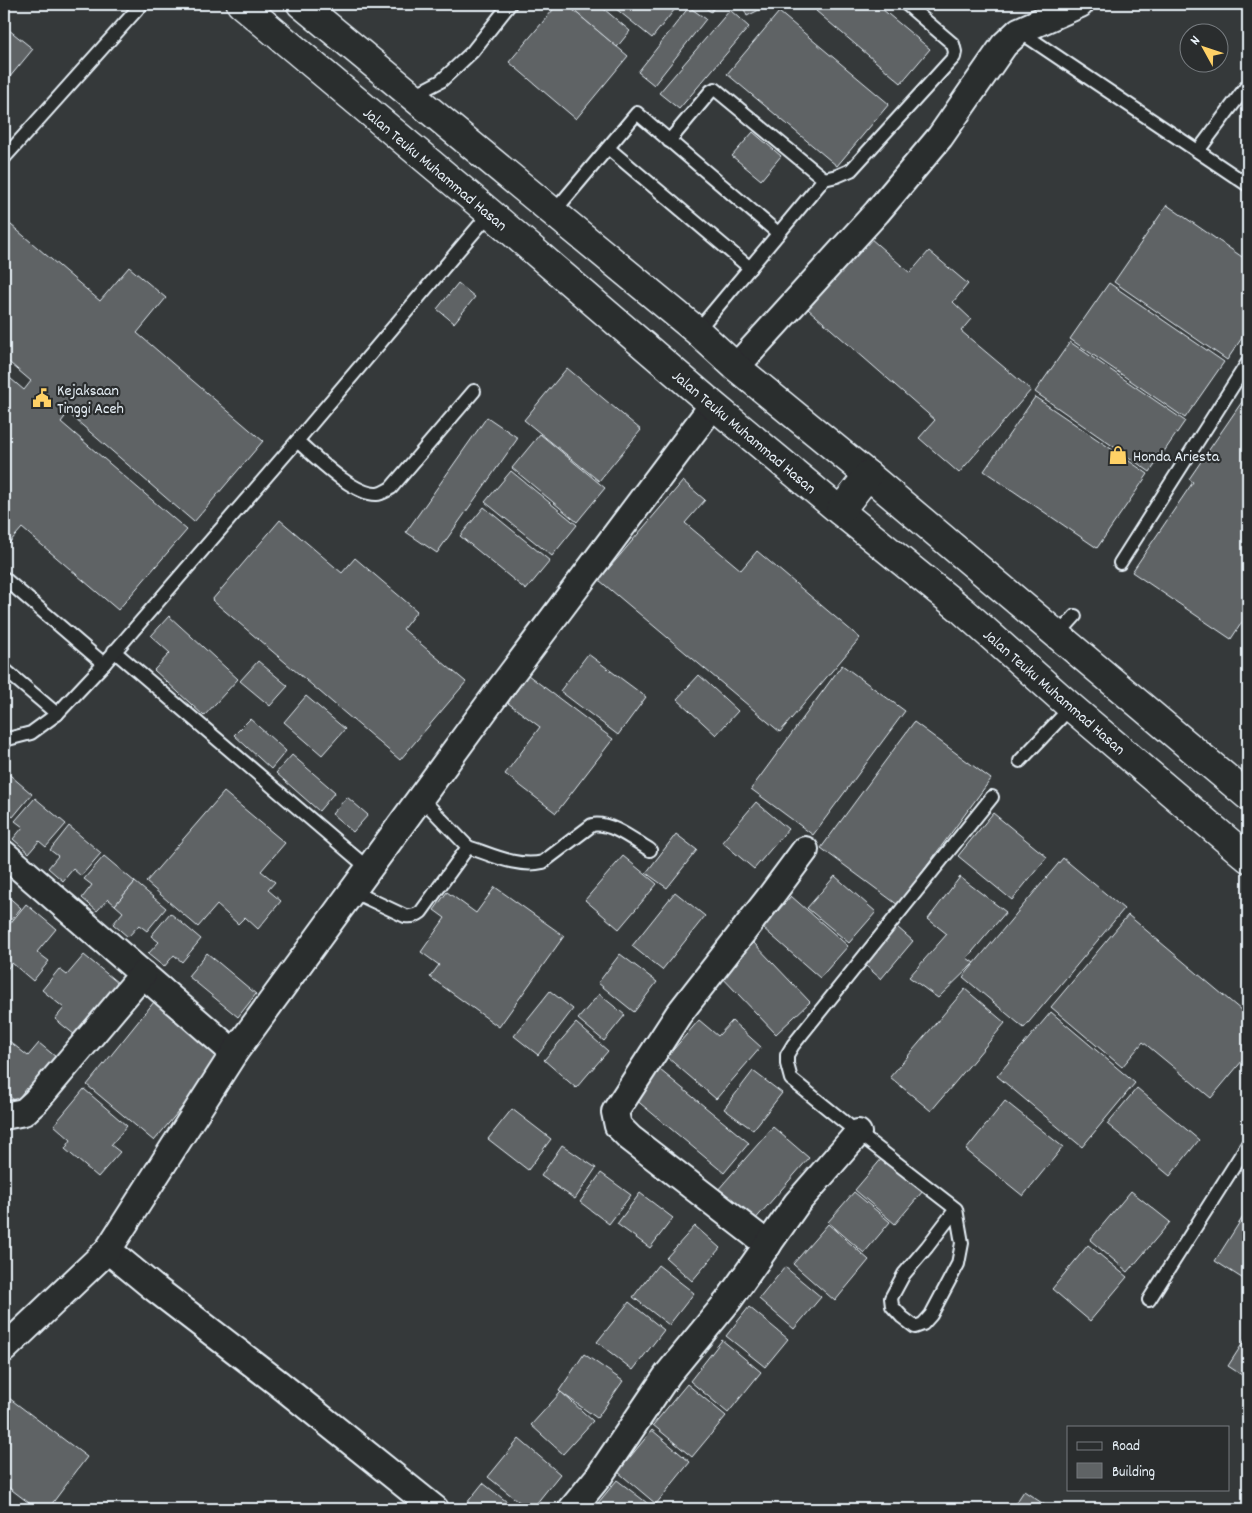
<svg xmlns="http://www.w3.org/2000/svg" width="1252" height="1513" viewBox="0 0 1252 1513" font-family="Dekko,sans-serif">
<rect width="100%" height="100%" fill="#35393a"/>
<filter id="ink" filterUnits="userSpaceOnUse"><feTurbulence type="fractalNoise" baseFrequency=".02" numOctaves="2"/><feDisplacementMap in="SourceGraphic" scale="10" xChannelSelector="R" yChannelSelector="G"/><feConvolveMatrix kernelMatrix="1 2 1 2 8 2 1 2 1" color-interpolation-filters="sRGB"/></filter>
<g filter="url(#ink)">
<g fill="#5f6365" stroke="#e8f1f8">
<polygon points="558,4 566,4 628,56 576,119 509,62"/>
<polygon points="566,4 598,4 630,31 617,47"/>
<polygon points="610,4 679,4 652,38"/>
<polygon points="700,4 717,4 711,12"/>
<polygon points="742,4 771,4 747,16"/>
<polygon points="822,4 876,4 930,49 901,83 816,11"/>
<polygon points="689,7 706,19 654,85 638,72"/>
<polygon points="730,10 749,27 679,109 659,93"/>
<polygon points="779,12 889,104 837,166 727,74"/>
<polygon points="4,26 33,49 4,84"/>
<polygon points="753,132 781,156 761,180 732,156"/>
<polygon points="1167,205 1248,261 1248,329 1227,360 1114,282"/>
<polygon points="4,219 100,301 129,267 166,298 137,333 263,441 194,522 68,413 61,422 187,530 118,610 22,528 9,543 4,538 4,373 24,390 31,381 4,358"/>
<polygon points="870,238 910,273 929,251 968,284 953,302 971,319 961,331 1031,390 959,473 919,438 935,420 808,309"/>
<polygon points="458,283 475,297 454,323 437,309"/>
<polygon points="1109,283 1224,362 1185,418 1070,339"/>
<polygon points="1070,342 1185,421 1150,472 1035,392"/>
<polygon points="567,368 641,430 599,481 524,420"/>
<polygon points="1248,393 1248,613 1231,639 1132,572 1193,482 1189,479"/>
<polygon points="1035,397 1148,474 1097,548 984,471"/>
<polygon points="487,417 518,438 437,553 406,532"/>
<polygon points="540,434 605,488 577,522 512,468"/>
<polygon points="511,471 577,525 552,556 485,502"/>
<polygon points="683,481 705,500 685,523 741,570 757,551 860,638 780,732 599,580"/>
<polygon points="484,507 550,561 526,590 460,536"/>
<polygon points="280,520 342,573 355,558 417,611 403,629 466,682 400,760 212,600"/>
<polygon points="169,616 238,679 204,716 154,670 170,653 151,636"/>
<polygon points="588,654 646,697 618,735 560,691"/>
<polygon points="258,661 288,686 270,706 240,681"/>
<polygon points="842,665 905,711 813,835 751,789"/>
<polygon points="528,675 613,739 556,813 505,774 540,727 508,703"/>
<polygon points="699,675 738,711 716,735 677,699"/>
<polygon points="306,696 345,729 322,755 284,722"/>
<polygon points="250,719 286,751 271,769 234,735"/>
<polygon points="914,722 991,779 898,905 821,848"/>
<polygon points="292,755 335,792 319,811 276,773"/>
<polygon points="4,770 32,794 13,817 5,811 4,812"/>
<polygon points="224,792 285,843 261,871 275,882 268,890 281,901 258,929 245,917 238,924 217,905 198,927 146,882"/>
<polygon points="347,797 368,815 353,832 332,814"/>
<polygon points="35,798 66,824 46,847 39,841 29,853 13,839 23,827 15,821"/>
<polygon points="756,802 788,829 754,869 722,842"/>
<polygon points="993,813 1047,857 1012,900 958,856"/>
<polygon points="69,826 101,853 81,876 73,869 63,881 48,868 58,856 50,850"/>
<polygon points="676,834 697,850 667,888 646,873"/>
<polygon points="104,856 135,882 115,905 108,899 97,911 82,898 92,885 84,879"/>
<polygon points="623,856 657,884 619,929 585,900"/>
<polygon points="1063,858 1124,909 1024,1028 963,977"/>
<polygon points="835,876 876,912 849,943 807,908"/>
<polygon points="960,877 1006,912 967,958 974,963 938,998 909,977 947,934 928,919"/>
<polygon points="135,882 166,908 147,931 139,925 128,937 113,924 123,912 115,905"/>
<polygon points="495,887 564,936 499,1027 430,977 439,965 421,952 445,918 434,910 447,892 476,913"/>
<polygon points="675,892 705,916 662,970 632,946"/>
<polygon points="4,893 21,908 4,928"/>
<polygon points="791,896 848,946 820,978 763,928"/>
<polygon points="26,904 56,929 37,952 49,961 33,981 12,963 4,973 4,931"/>
<polygon points="170,913 201,939 182,962 174,955 164,967 148,954 159,942 151,936"/>
<polygon points="1128,915 1248,1016 1248,1054 1211,1098 1143,1042 1122,1067 1051,1007"/>
<polygon points="897,927 913,941 881,979 865,965"/>
<polygon points="753,942 810,1002 776,1034 719,974"/>
<polygon points="207,953 256,994 238,1017 188,976"/>
<polygon points="620,954 657,982 634,1012 598,983"/>
<polygon points="84,955 118,983 75,1035 55,1019 64,1008 42,990 59,969 67,975"/>
<polygon points="965,989 1005,1023 931,1111 890,1077"/>
<polygon points="550,991 573,1009 538,1055 514,1036"/>
<polygon points="599,994 625,1015 604,1041 578,1019"/>
<polygon points="154,1002 222,1059 154,1141 87,1085"/>
<polygon points="1051,1012 1135,1083 1082,1147 997,1076"/>
<polygon points="699,1020 718,1036 732,1021 761,1047 716,1099 667,1057"/>
<polygon points="576,1023 608,1051 576,1088 544,1060"/>
<polygon points="4,1037 28,1056 39,1043 62,1062 35,1095 26,1088 16,1102 7,1094 4,1098"/>
<polygon points="660,1070 749,1143 724,1173 635,1099"/>
<polygon points="753,1071 782,1093 753,1130 724,1109"/>
<polygon points="1137,1088 1199,1140 1170,1176 1107,1124"/>
<polygon points="84,1089 127,1126 111,1145 120,1152 98,1177 65,1149 71,1140 54,1125"/>
<polygon points="1005,1101 1063,1147 1023,1196 966,1150"/>
<polygon points="512,1109 551,1139 528,1170 488,1139"/>
<polygon points="773,1127 809,1158 753,1222 717,1191"/>
<polygon points="562,1145 596,1168 575,1199 541,1176"/>
<polygon points="883,1157 923,1191 895,1224 855,1190"/>
<polygon points="601,1173 631,1195 609,1224 580,1202"/>
<polygon points="1131,1191 1170,1222 1128,1272 1090,1240"/>
<polygon points="854,1192 890,1222 864,1253 828,1222"/>
<polygon points="640,1193 673,1218 650,1248 617,1224"/>
<polygon points="1248,1209 1248,1282 1215,1261"/>
<polygon points="828,1224 869,1260 835,1301 793,1264"/>
<polygon points="695,1226 720,1248 692,1281 666,1258"/>
<polygon points="1088,1245 1127,1277 1090,1321 1052,1289"/>
<polygon points="658,1265 694,1293 669,1325 633,1297"/>
<polygon points="785,1267 821,1297 794,1329 759,1299"/>
<polygon points="629,1302 664,1330 633,1370 597,1342"/>
<polygon points="749,1307 788,1339 765,1367 726,1336"/>
<polygon points="1248,1335 1248,1379 1228,1366"/>
<polygon points="722,1340 761,1372 728,1413 690,1381"/>
<polygon points="584,1354 623,1381 597,1418 559,1391"/>
<polygon points="687,1384 726,1416 692,1457 653,1425"/>
<polygon points="561,1392 593,1421 563,1454 531,1425"/>
<polygon points="5,1395 87,1457 48,1509 37,1509 4,1484 4,1397"/>
<polygon points="652,1430 690,1462 656,1504 618,1472"/>
<polygon points="519,1439 560,1474 532,1509 528,1509 488,1477"/>
<polygon points="617,1480 655,1509 593,1509"/>
<polygon points="483,1483 516,1509 462,1509"/>
<polygon points="1024,1491 1051,1509 1012,1509"/>
</g>
<g fill="none" stroke-linecap="round" stroke-linejoin="round">
<g stroke="#e8f1f8" stroke-width="16">
<g id="lane">
<polyline points="1019,31 1248,185"/>
<polyline points="412,96 441,81 455,68 472,52 510,4"/>
<polyline points="669,141 711,91 715,89 824,179 697,331"/>
<polyline points="608,148 750,268"/>
<polyline points="1198,151 1246,87 1248,86"/>
<polyline points="4,158 142,4"/>
<polyline points="824,179 837,176 851,170 954,57 955,52 953,44 906,4"/>
<polyline points="553,213 637,113 778,233"/>
<path d="M297,441c18,15 56,54 80,53 4,0 10,-4 14,-6l83,-97"/>
<polyline points="1120,563 1248,362"/>
<polyline points="4,578 104,664"/>
<polyline points="1058,635 1075,616"/>
<polyline points="114,651 369,869"/>
<polyline points="4,669 57,714"/>
<polyline points="4,740 31,733 57,714 104,664 297,441 490,213"/>
<polyline points="1020,761 1071,707"/>
<path d="M468,847c24,8 50,21 75,15l49,-37c18,-4 43,16 58,25"/>
<path d="M352,891l53,25c7,1 11,0 16,-4l47,-65 -48,-50"/>
<polyline points="956,1209 927,1247 904,1274 891,1298 892,1306 902,1317 915,1327 923,1324 931,1315 958,1264 962,1243 956,1209 858,1133 791,1079 787,1064 787,1055 793,1045 992,797"/>
<polyline points="1149,1300 1248,1144"/>
</g>
</g>
<g stroke="#e8f1f8" stroke-width="30">
<g id="street">
<polyline points="736,367 877,212 940,137 1004,45 1019,31 1080,4"/>
<polyline points="4,854 234,1053"/>
<polyline points="4,1116 24,1112 36,1101 143,974"/>
<polyline points="768,1245 630,1138 618,1126 615,1112 678,1015 770,897 805,850"/>
<polyline points="108,1250 153,1287 278,1383 435,1509"/>
<polyline points="4,1349 108,1250 234,1053 500,689 713,405"/>
<polyline points="572,1509 599,1476 668,1374 728,1301 797,1203 858,1133"/>
</g>
</g>
<g stroke="#e8f1f8" stroke-width="31">
<g id="highway">
<polyline points="241,4 490,213 713,405 840,511 962,610 1071,707 1248,858"/>
<polyline points="301,4 697,331 736,367 868,475 1248,796"/>
<polyline points="840,511 868,475"/>
</g>
</g>
<use href="#lane" stroke="#2a2d2e" stroke-width="12"/>
<use href="#street" stroke="#2a2d2e" stroke-width="26"/>
<use href="#highway" stroke="#2a2d2e" stroke-width="28"/>
</g>
</g>
<defs>
<g id="civic-bare" transform="scale(1.5)"><path d="M-.6-6.5H3V-4.5H.6V-3L4-1V1h2V6H-6V1h2V-1L-.6-3ZM-1.2 2.5V6h2.4V2.5Z" fill="#ffd166" stroke="#2a2d2e" stroke-width="2.5" paint-order="stroke"/></g>
<g id="shop-bare" transform="scale(1.5)"><path d="M-5-2.5h2.3a2.7 3.5 0 0 1 5.4 0H5L5.5 6h-11ZM-1.5-2.5h3a1.5 2.3 0 0 0-3 0Z" fill="#ffd166" stroke="#2a2d2e" stroke-width="2.5" paint-order="stroke"/></g>
</defs>
<g fill-rule="evenodd">
<use href="#civic-bare" x="42" y="398"/>
<use href="#shop-bare" x="1118" y="455"/>
</g>
<g text-anchor="middle" stroke-width="4.5" stroke-linejoin="round" paint-order="stroke">
<g font-size="16" fill="#e8f1f8" stroke="#2a2d2e">
<text transform="translate(436 168) rotate(40)" y="6">Jalan Teuku Muhammad Hasan</text>
<text transform="translate(745 431) rotate(40)" y="6">Jalan Teuku Muhammad Hasan</text>
<text transform="translate(1055 691) rotate(41)" y="6">Jalan Teuku Muhammad Hasan</text>
</g>
<g font-size="16" fill="#e8f1f8" stroke="#2a2d2e" text-anchor="start">
<text x="57" y="395">Kejaksaan<tspan x="57" dy="18">Tinggi Aceh</tspan></text>
<text x="1133" y="461">Honda Ariesta</text>
</g>
</g>
<rect width="1252" height="1513" fill="none" stroke="#2a2d2e" stroke-width="20"/>
<rect x="10" y="10" width="1232" height="1493" fill="none" stroke="#e8f1f8" stroke-width="2" filter="url(#ink)"/>
<rect x="1067" y="1426" width="162" height="65" fill="#2a2d2e" stroke="#767b7f"/>
<rect x="1077" y="1442" width="25" height="8" fill="#2a2d2e" stroke="#767b7f"/>
<text x="1112" y="1450" font-size="15" fill="#e8f1f8">Road</text>
<rect x="1077" y="1463" width="25" height="15" fill="#5f6365" stroke="#767b7f"/>
<text x="1112" y="1476" font-size="15" fill="#e8f1f8">Building</text>
<g transform="translate(1204 48) rotate(310)"><circle r="24" fill="#2a2d2e" stroke="#767b7f"/>
<path d="M0-4L9 19L0 12L-9 19Z" fill="#ffd166"/>
<text y="-8" font-size="14" font-weight="bold" text-anchor="middle" fill="#e8f1f8">N</text>
</g>
</svg>
